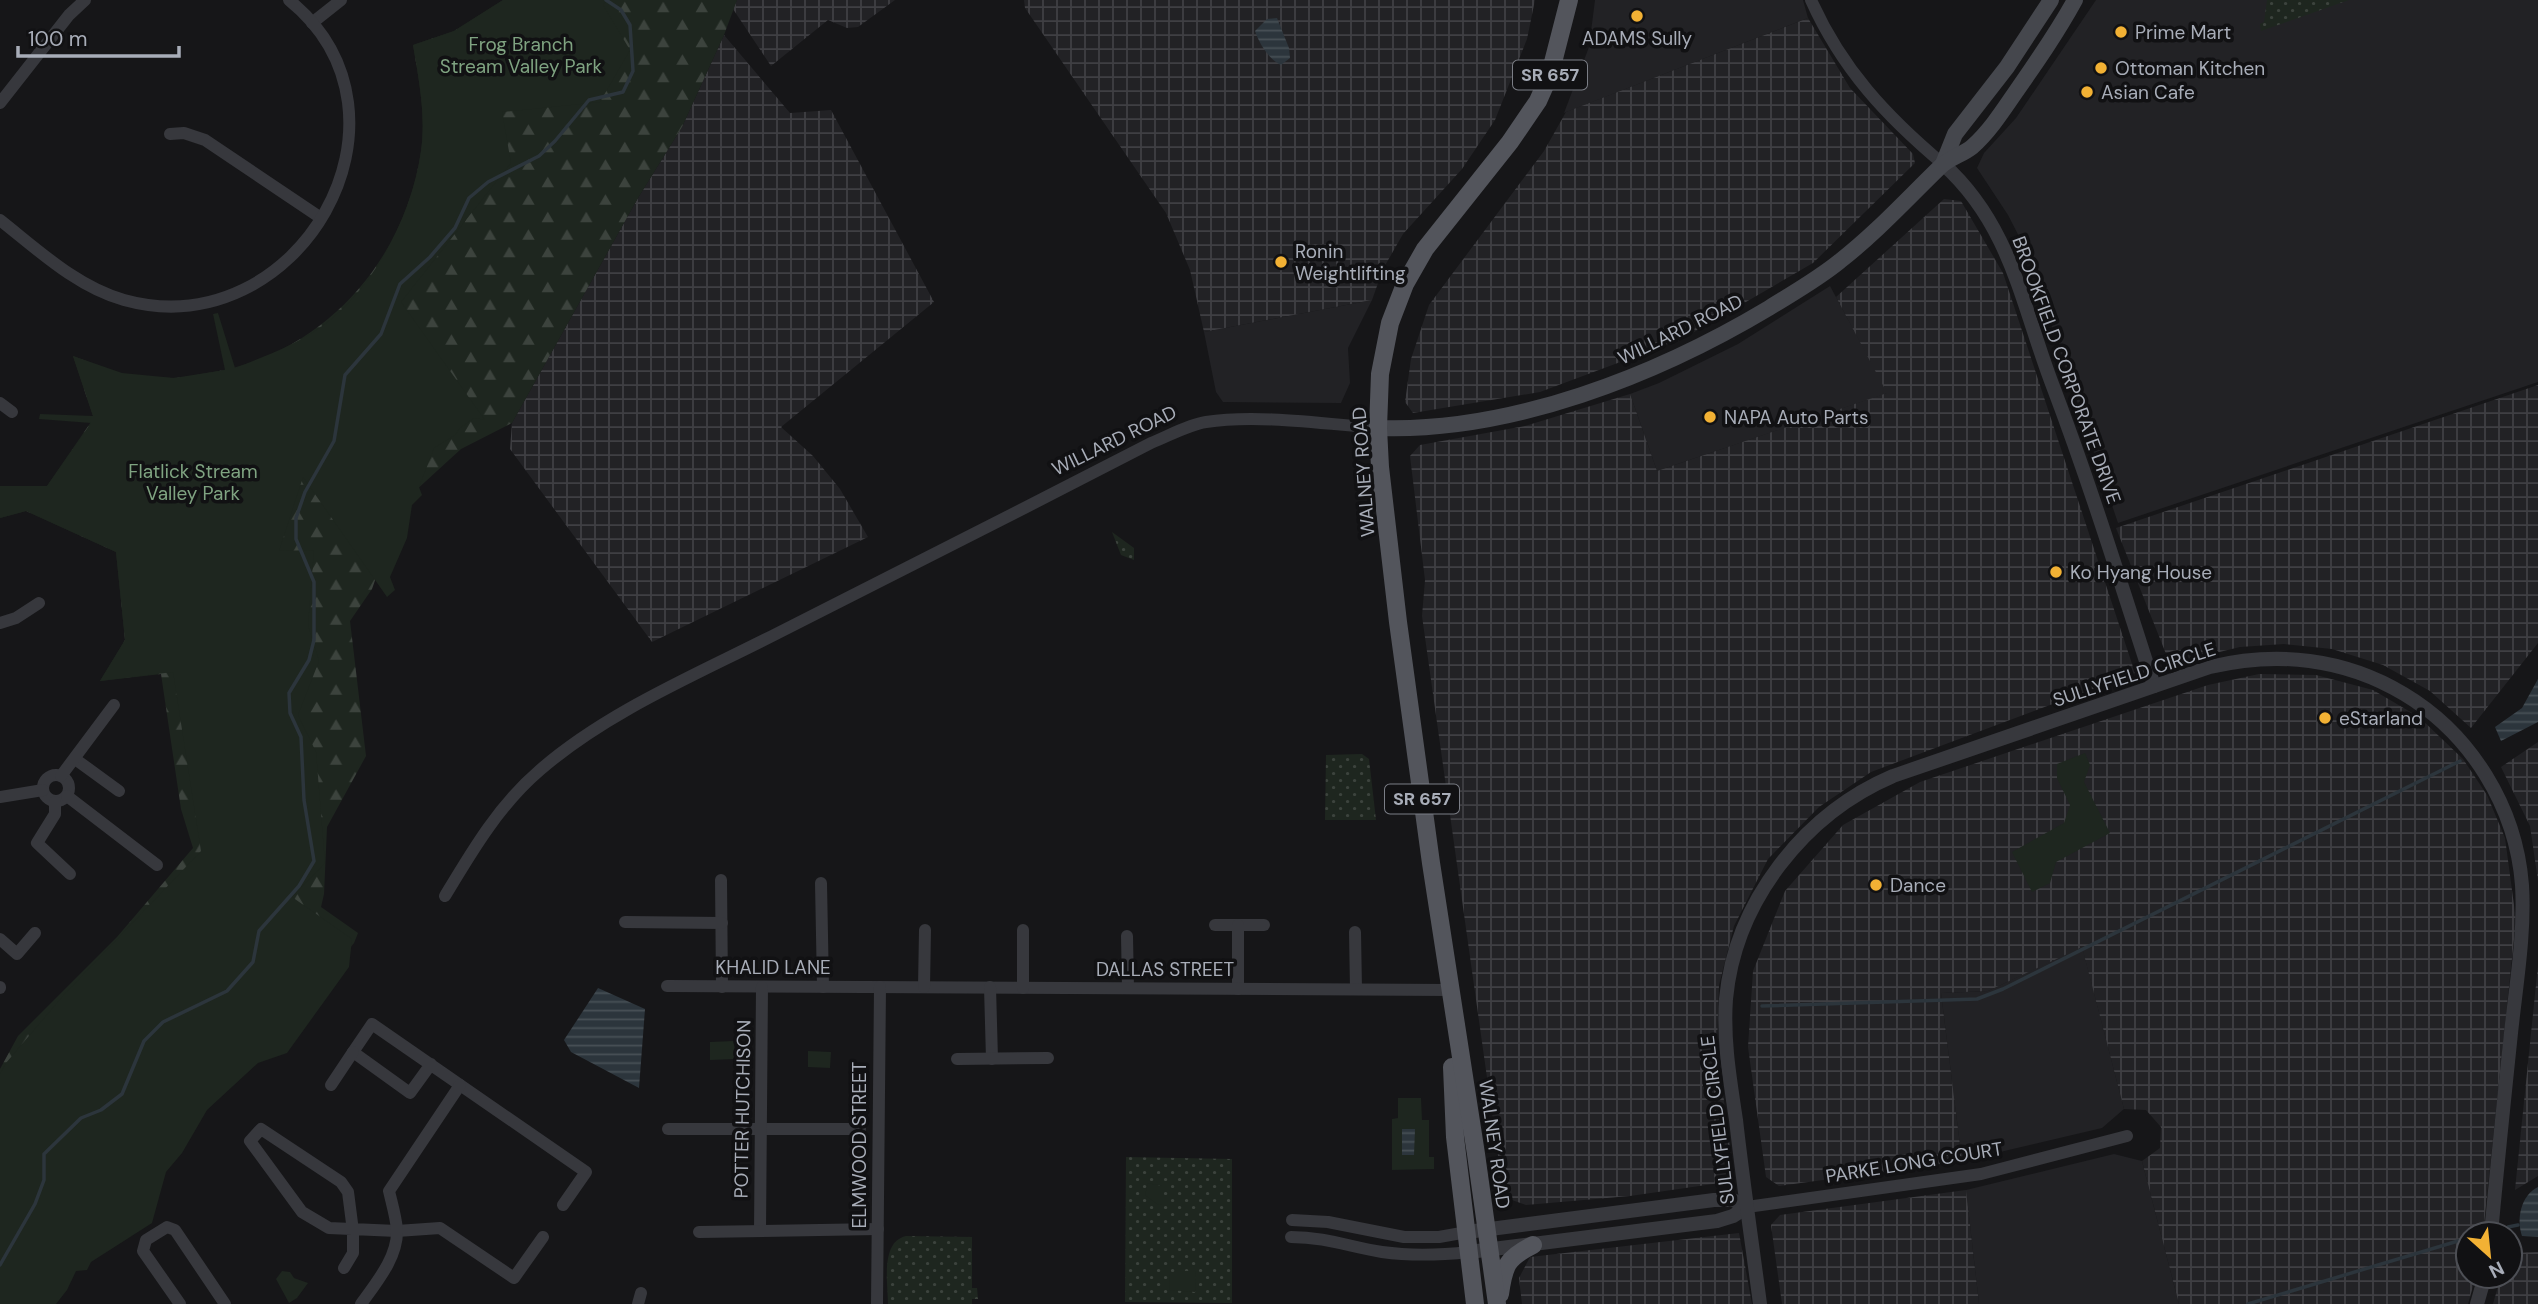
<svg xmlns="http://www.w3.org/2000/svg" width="2538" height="1304" viewBox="0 0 2538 1304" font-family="'DM Sans',sans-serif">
<defs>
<pattern id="industrial-grid" width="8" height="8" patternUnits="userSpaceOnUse" patternTransform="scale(1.75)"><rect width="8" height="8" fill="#222225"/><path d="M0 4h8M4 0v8" fill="none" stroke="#3f3f43"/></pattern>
<pattern id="grass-dots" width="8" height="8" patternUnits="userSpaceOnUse" patternTransform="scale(1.75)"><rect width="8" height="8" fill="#1e261f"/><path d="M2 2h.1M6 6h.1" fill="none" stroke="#3c433d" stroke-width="1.8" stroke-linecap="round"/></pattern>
<pattern id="forest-firs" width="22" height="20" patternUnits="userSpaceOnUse" patternTransform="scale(1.75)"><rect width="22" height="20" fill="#1e261f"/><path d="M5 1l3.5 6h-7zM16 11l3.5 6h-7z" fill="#3c433d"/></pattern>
<pattern id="water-rules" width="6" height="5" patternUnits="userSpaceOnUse" patternTransform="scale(1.75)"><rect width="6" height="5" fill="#2c353c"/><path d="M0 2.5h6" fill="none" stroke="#485056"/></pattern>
</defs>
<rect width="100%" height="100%" fill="#161618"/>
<g fill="#222225">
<polygon points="1595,0 1803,0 1808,18 1564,113 1589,47"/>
<polygon points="2096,0 2538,0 2538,382 2118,523 2026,250 2008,215 1977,168 1984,153 2016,118"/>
<polygon points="1830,286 1888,393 1657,471 1630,394 1659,383 1738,344"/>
<polygon points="1372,300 1348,348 1350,383 1341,403 1223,402 1216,392 1204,332"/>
<polygon points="2082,946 2124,1109 2102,1128 1962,1161 1941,993 1988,991"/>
<polygon points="2114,1154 2142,1161 2179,1304 1979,1304 1966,1190"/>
</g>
<g fill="url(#industrial-grid)">
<polygon points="737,0 895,0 858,27 847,28 828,20 771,66 733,9"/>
<polygon points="1024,0 1535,0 1527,39 1495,120 1462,169 1403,234 1383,269 1372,300 1204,332 1190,270 1166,213 1025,8"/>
<polygon points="1808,18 1850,88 1913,154 1915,163 1813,263 1682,339 1540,392 1413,413 1405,402 1411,359 1429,305 1544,151 1566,112"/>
<polygon points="724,35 790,113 831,110 934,302 781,427 813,456 840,489 868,537 652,642 510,449 512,423 638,198 682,127"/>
<polygon points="1944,199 1961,201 2003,273 2135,673 1871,772 1819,807 1768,859 1734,926 1719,985 1717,1046 1733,1172 1727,1182 1630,1196 1526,1205 1512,1200 1502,1184 1422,616 1425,580 1410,456 1420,445 1525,426 1630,394 1657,471 1887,393 1836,297"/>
<polygon points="2538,385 2538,643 2471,728 2430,691 2383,665 2332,649 2284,644 2240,647 2170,664 2116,528"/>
<polygon points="2259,674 2316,675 2373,690 2419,717 2463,759 2487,795 2505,838 2516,920 2483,1234 2468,1234 2468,1276 2476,1276 2468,1304 2179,1304 2142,1161 2160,1148 2161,1127 2146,1110 2124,1109 2082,947 1988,991 1941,993 1962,1161 1779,1186 1766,1177 1748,1047 1753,971 1785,891 1843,825 1920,782 2208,685"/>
<polygon points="2538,742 2538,881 2530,826 2501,767"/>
<polygon points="2538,965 2538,1176 2515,1190"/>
<polygon points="1966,1190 1979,1304 1782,1304 1771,1225 1780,1215"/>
<polygon points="1739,1233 1752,1304 1522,1304 1519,1278 1530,1257"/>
<polygon points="2538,1252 2538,1304 2493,1304 2501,1276 2510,1276 2510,1253"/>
</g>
<g fill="url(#grass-dots)">
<polygon points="2267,0 2349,0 2261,31 2260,24 2264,22"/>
<polygon points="1112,532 1134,548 1134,560 1121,555"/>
<polygon points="1362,754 1369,759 1376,820 1325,820 1326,755"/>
<polygon points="1126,1157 1232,1159 1232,1303 1125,1302"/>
<path d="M906,1236l66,1v51h5l1,11h-6v5h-84c0,-20 -8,-62 18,-68z"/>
</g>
<path fill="url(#forest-firs)" d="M503,0h234l-13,35 -42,92 -44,71 -126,225 -51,26 -59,54 -30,86 -22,32 16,135 -39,71 -3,67 -3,13 37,26 -4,10 -80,100 -274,261v-235l18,-33 99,-99 76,-89 -12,-39 -20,-135 -61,7 25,-41 -9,-88 -90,-41 -26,7v-32h47l44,-64 2,-6 -20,-60c16,6 34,14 50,18 15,2 33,3 48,4 14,0 29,-4 42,-6 110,-18 193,-112 208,-221 5,-35 -2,-71 -8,-106l41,-14z"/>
<g fill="#1e261f">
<path d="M503,0h104l-4,5 27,45 -30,52 -98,10 9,51 -110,139 84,118 -11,-2 -14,10 -5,7 -21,13 -15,39 3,8 -10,10 -5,33 -17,39 5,13 -8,7 -84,-120 -24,74 35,-1 -6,75 11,36 -21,54 18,37 9,111 -33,34 60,42 -3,28 -62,86 -29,10 -51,47 -25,43 -16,19 -14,51 -61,39 -4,8 -11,1 -9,19 -11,14h-56v-230l6,-11 56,-66 139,-146 -28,-179 -73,9 25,-41 -9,-88 -90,-41 -26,7v-32h47l44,-63 -52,-4 1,-5 53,2 -20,-60 49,17 52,5 51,-8 -12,-56 5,-1 17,55c31,-12 63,-24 90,-44 51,-39 87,-110 96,-173 5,-35 -2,-71 -8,-106l41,-14z"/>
<polygon points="2085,753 2090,765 2084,782 2110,833 2056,862 2050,883 2032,892 2012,852 2064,823 2070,805 2057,778 2057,764"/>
<polygon points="734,1041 735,1059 710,1060 710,1042"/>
<polygon points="808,1051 831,1052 830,1068 808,1067"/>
<polygon points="1398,1098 1421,1098 1422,1120 1429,1120 1429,1157 1434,1157 1434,1169 1392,1170 1392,1119 1398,1118"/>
<polygon points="1148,1183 1162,1186 1162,1205 1157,1204 1145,1195"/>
<polygon points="282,1271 290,1272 294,1278 308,1283 297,1298 289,1303 276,1279"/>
<polygon points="1182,1271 1196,1271 1195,1292 1169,1290 1170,1274 1182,1274"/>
</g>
<g fill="url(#water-rules)">
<path d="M1277,18l12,30 1,10 -9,7c-12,-5 -22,-22 -26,-34l12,-12z"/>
<polygon points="2538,679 2538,722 2501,741 2495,727 2522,708"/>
<polygon points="598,988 645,1009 639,1088 571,1052 564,1040"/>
<polygon points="1402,1129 1415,1129 1414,1155 1402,1155"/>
<path d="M2538,1187v50l-16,-1c-6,-17 -1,-41 16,-49z"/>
</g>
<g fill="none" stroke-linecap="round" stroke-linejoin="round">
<g stroke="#2c353c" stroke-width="3.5">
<polyline points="1762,1006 1977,999 2003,989 2460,761"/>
<polyline points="2508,1227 2518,1225"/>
<polyline points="0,1265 35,1204 44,1180 44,1154 81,1118 101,1110 122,1094 144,1041 163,1022 227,991 253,962 259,931 299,886 314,861 304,800 301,737 290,713 289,693 309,660 314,640 314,582 296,539 296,518 305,492 334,441 345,375 381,334 400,284 430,257 455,228 469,198 488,182 539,156 555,141 589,100 623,92 633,71 630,25 621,10 606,0"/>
<polyline points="2248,1304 2468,1238"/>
</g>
<g stroke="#37383d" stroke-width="12">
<path d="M1811,0c31,69 75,116 132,164"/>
<polyline points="312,23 341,0"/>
<polyline points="0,103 69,15 85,0"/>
<polyline points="170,134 184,133 205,140 321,218"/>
<path d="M0,220c38,30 77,67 124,80 174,48 308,-184 165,-300"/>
<polyline points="0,403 12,412"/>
<polyline points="0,623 16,618 39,603"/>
<polyline points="75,759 119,791"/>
<circle cx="56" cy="788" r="13"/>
<polyline points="61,776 114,705"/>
<polyline points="67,796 157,865"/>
<polyline points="0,797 43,790"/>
<polyline points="55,802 55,814 37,843 70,874"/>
<polyline points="721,880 722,987"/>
<polyline points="821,883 823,987"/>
<path d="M445,896c27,-45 54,-91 95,-126 68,-59 158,-96 238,-137 125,-63 249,-126 373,-190 18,-7 36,-18 55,-21 51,-8 120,2 172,6"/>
<polyline points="625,922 722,923"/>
<polyline points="1215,925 1264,925"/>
<polyline points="1238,925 1238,989"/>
<polyline points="1355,932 1356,989"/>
<polyline points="1127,936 1128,988"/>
<polyline points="0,939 17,954 35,933"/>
<polyline points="667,986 1449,990"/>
<polyline points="924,987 925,930"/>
<polyline points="990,987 992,1059"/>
<polyline points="0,988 0,987"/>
<polyline points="1023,988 1023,930"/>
<polyline points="957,1059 1048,1058"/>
<polyline points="431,1064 410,1093 353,1052 372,1024 586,1172 563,1205"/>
<polyline points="331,1085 353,1052"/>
<polyline points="668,1129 860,1129"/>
<polyline points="1747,1207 1981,1174 2127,1136"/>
<polyline points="1292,1220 1328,1222 1404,1237 1439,1237 1467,1232"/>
<polyline points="760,1231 762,987"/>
<polyline points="699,1232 878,1229"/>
<path d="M1291,1237c35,0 59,10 91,15 29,4 59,3 87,0"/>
<polyline points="344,1268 353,1253 353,1231 348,1192 341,1182 261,1129 250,1141 302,1212 329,1228 397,1231 440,1228 514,1278 543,1237"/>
<polyline points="180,1304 143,1251 146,1240 167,1227 175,1230 225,1304"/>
<path d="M361,1304c15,-21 37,-47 36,-74 -1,-13 -5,-26 -8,-39l71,-106"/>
<polyline points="638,1304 641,1293"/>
<polyline points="877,1304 880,987"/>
</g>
<g stroke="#37383d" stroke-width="14">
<path d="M1943,164c69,62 79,143 111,225 37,98 68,198 100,297"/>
<polyline points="1467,1232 1714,1200 1733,1200 1747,1207"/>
<polyline points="1469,1252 1717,1221 1733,1216 1747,1207"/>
<path d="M1760,1304c-8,-61 -17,-122 -24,-184 -6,-40 -13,-80 -10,-121 9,-97 78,-185 167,-223l317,-109c67,-16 134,-9 194,27 67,40 112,113 118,191 3,49 -6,100 -11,148 -7,67 -14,134 -20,201"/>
<polyline points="2477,1304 2485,1276"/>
</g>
<g stroke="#45474d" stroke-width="16">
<polyline points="1943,164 1955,134 2007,67 2051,0"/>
<path d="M1378,428c133,5 279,-53 391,-120 24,-15 49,-29 71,-47 36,-28 67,-62 100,-94 9,-9 22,-12 32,-20 17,-15 30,-35 43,-54 21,-30 42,-60 60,-93"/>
</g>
<g stroke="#53555c" stroke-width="18">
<polyline points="1452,1067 1455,1137 1475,1304"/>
<path d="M1500,1294c4,-29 7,-36 33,-49"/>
<polyline points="1497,1304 1476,1154 1431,863 1398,622 1380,467 1378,428 1380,374 1390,323 1405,284 1425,249 1510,142 1538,101 1550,74 1569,0"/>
</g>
</g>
<g fill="#f2b134" stroke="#111113" stroke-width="2.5">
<circle cx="1637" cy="16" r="7"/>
<circle cx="2121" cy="32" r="7"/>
<circle cx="2101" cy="68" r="7"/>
<circle cx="2087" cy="92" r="7"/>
<circle cx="1281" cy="262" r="7"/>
<circle cx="1710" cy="417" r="7"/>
<circle cx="2056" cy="572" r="7"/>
<circle cx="2325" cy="718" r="7"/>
<circle cx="1876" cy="885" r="7"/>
</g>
<g text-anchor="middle" stroke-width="7" stroke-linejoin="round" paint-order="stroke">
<g fill="#111113" stroke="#7b7e86" stroke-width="2">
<rect x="1513" y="60.5" width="74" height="29" rx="5"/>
<rect x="1385" y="784.5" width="74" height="29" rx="5"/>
</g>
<g font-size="18" font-weight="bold" fill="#a8adb8">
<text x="1550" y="81">SR 657</text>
<text x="1422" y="805">SR 657</text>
</g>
<g font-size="19" fill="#a8adb8" stroke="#111113" text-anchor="start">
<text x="2135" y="39">Prime Mart</text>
<text x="1637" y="45" text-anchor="middle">ADAMS Sully</text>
<text x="2115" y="75">Ottoman Kitchen</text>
<text x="2101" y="99">Asian Cafe</text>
<text x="1295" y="258">Ronin<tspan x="1295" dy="22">Weightlifting</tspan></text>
<text x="1724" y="424">NAPA Auto Parts</text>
<text x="2070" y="579">Ko Hyang House</text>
<text x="2339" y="725">eStarland</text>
<text x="1890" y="892">Dance</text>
</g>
<g font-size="19" fill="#7fa381" stroke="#111113">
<text x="521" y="51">Frog Branch<tspan x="521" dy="22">Stream Valley Park</tspan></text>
<text x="193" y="478">Flatlick Stream<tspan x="193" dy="22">Valley Park</tspan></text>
</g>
<g font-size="19" fill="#a8adb8" stroke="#111113">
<text transform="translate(1680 329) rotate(-26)" y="7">WILLARD ROAD</text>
<text transform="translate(2067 370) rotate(70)" y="7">BROOKFIELD CORPORATE DRIVE</text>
<text transform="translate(1114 440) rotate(-26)" y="7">WILLARD ROAD</text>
<text transform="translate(1363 472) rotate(-94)" y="7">WALNEY ROAD</text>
<text transform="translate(2134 674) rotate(-18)" y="7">SULLYFIELD CIRCLE</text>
<text x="773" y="974">KHALID LANE</text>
<text x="1165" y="976">DALLAS STREET</text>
<text transform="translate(742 1109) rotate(-89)" y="7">POTTER HUTCHISON</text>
<text transform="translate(1717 1120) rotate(-97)" y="7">SULLYFIELD CIRCLE</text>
<text transform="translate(1495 1144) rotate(82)" y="7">WALNEY ROAD</text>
<text transform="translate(859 1145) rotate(-90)" y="7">ELMWOOD STREET</text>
<text transform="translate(1914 1162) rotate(-9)" y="7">PARKE LONG COURT</text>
</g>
</g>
<g transform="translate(2489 1255) rotate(153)"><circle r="33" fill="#111113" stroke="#4d4f55" stroke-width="2"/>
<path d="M0-5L12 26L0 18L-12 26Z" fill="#f2b134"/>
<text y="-10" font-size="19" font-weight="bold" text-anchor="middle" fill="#a8adb8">N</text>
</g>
<path d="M18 46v10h161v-10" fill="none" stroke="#a8adb8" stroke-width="3.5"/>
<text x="28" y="46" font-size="21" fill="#a8adb8" stroke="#111113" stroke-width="5" paint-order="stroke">100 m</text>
</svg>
